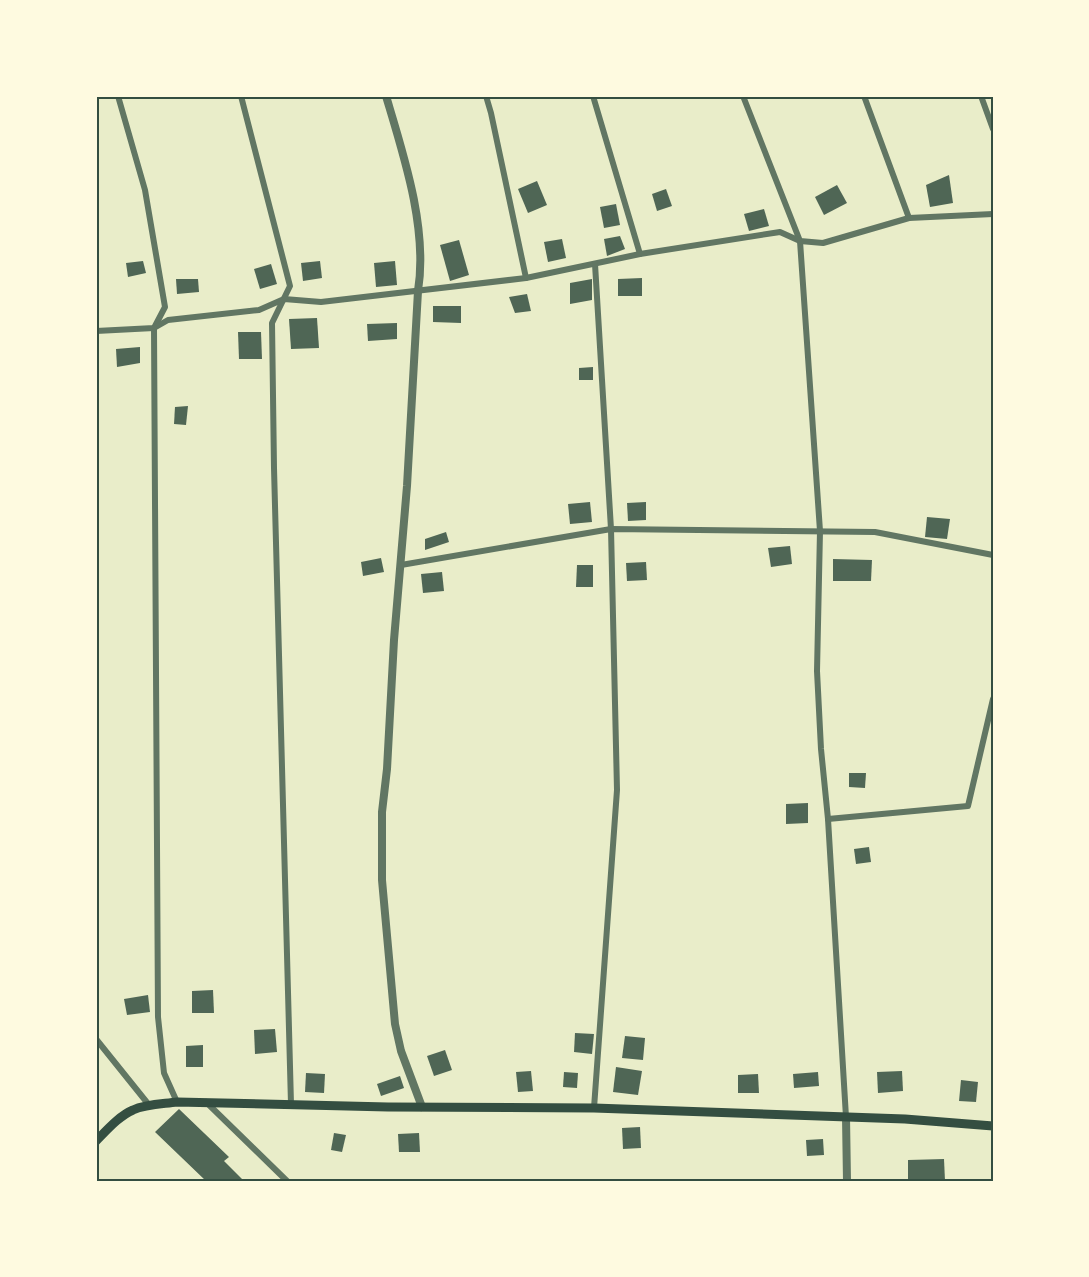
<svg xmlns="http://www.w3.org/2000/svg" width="1089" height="1277" viewBox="0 0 1089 1277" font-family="'Fira Sans Condensed',sans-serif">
<rect width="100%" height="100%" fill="#e9edc9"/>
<g fill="#4f6655">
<polygon points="949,175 953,203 930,207 926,185"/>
<polygon points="537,181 547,205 528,213 518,189"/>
<polygon points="837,185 847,203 824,215 815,197"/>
<polygon points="666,189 672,206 657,211 652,194"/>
<polygon points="616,204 620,225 604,228 600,207"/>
<polygon points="764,209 769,226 749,231 744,214"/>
<polygon points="620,236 625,249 607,256 604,239"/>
<polygon points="562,239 566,258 548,262 544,242"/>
<polygon points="459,240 469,275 450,281 440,245"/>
<polygon points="143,261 146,273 128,277 126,263"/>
<polygon points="320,261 322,278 303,281 301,263"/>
<polygon points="395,261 397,285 376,287 374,263"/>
<polygon points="271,264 277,284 260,289 254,269"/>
<polygon points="642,278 642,296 618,296 618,279"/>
<polygon points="176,279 198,279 199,292 177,294"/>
<polygon points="592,279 592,300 570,304 570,283"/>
<polygon points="527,294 531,311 515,313 509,297"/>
<polygon points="433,306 461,306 461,323 433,322"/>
<polygon points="317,318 319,348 291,349 289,319"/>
<polygon points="397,323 397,339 368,341 367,324"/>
<polygon points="238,332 261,332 262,359 239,359"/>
<polygon points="140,347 140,363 117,367 116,349"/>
<polygon points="593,367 593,380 579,380 579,368"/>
<polygon points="188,406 186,425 174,424 175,407"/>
<polygon points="590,502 592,522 570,524 568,504"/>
<polygon points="646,502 646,520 628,521 627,503"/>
<polygon points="927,517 950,519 947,539 925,537"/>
<polygon points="446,532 449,542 425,550 425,539"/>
<polygon points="790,546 792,564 771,567 768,548"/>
<polygon points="381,558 384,572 363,576 361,562"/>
<polygon points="833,559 872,560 871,581 833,581"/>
<polygon points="646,562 647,580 627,581 626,563"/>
<polygon points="577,565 593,565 593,587 576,587"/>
<polygon points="442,572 444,591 423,593 421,574"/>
<polygon points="849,773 866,773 865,788 849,787"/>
<polygon points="808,803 808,823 786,824 786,804"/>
<polygon points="869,847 871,862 856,864 854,849"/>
<polygon points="213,990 214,1013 192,1013 192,991"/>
<polygon points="148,995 150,1012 127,1015 124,999"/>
<polygon points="275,1029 277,1052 255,1054 254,1030"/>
<polygon points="575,1033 594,1034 592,1054 574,1052"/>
<polygon points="625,1036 645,1038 643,1060 622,1058"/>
<polygon points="203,1045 203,1067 186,1067 186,1046"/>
<polygon points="445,1050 452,1070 434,1076 427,1056"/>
<polygon points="616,1067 642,1071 638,1095 613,1092"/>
<polygon points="531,1071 533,1091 518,1092 516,1072"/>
<polygon points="902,1071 903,1091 878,1093 877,1072"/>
<polygon points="564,1072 578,1073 577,1088 563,1087"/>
<polygon points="818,1072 819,1086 794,1088 793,1074"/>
<polygon points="306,1073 325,1074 324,1093 305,1092"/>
<polygon points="758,1074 759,1093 738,1093 738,1075"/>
<polygon points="400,1076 404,1088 381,1096 377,1084"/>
<polygon points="961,1080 978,1082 976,1102 959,1101"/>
<polygon points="179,1109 229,1157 224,1161 244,1181 206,1181 155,1132"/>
<polygon points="640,1127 641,1148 623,1149 622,1128"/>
<polygon points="334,1133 346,1135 342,1152 331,1150"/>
<polygon points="419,1133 420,1152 399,1152 398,1134"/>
<polygon points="823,1139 824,1155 807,1156 806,1140"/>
<polygon points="944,1159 945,1181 908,1181 908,1160"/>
</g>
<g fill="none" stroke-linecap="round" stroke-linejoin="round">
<g stroke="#617663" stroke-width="6">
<polyline points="118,96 145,190 165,307 154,328 158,1017 164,1073 177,1102"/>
<polyline points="241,96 290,286 272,323 274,468 291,1104"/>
<polyline points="486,96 491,113 526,278"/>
<polyline points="593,96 640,254"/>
<polyline points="743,96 800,241 820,531 817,671 821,749 828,819 846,1117"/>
<polyline points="864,96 909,218"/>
<polyline points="981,96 993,129"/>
<polyline points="96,331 154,328 168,320 259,310 284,299 321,302 526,278 640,254 780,232 800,241 823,243 909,218 993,214"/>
<polyline points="401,565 611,529 875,532 993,555"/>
<polyline points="828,819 968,806 993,699"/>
<polyline points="96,1039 149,1105"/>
<polyline points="206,1102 287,1181"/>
<polyline points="594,1108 617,790 611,529 595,264"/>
</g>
<g stroke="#617663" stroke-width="8">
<path d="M386,96c18,60 42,133 32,195l-11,195 -13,154 -7,129 -5,43v68l13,144 6,27 21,56"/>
<polyline points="846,1117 847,1181"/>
</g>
<path stroke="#344e41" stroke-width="9" d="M96,1141c11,-11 23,-25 37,-31 13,-6 30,-6 44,-8l211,5 206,1 311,11 88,7"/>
</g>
<rect width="1089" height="1277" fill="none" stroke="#fefae0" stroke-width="195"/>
<rect x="98" y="98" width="894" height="1082" fill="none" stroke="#344e41" stroke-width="2"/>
</svg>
